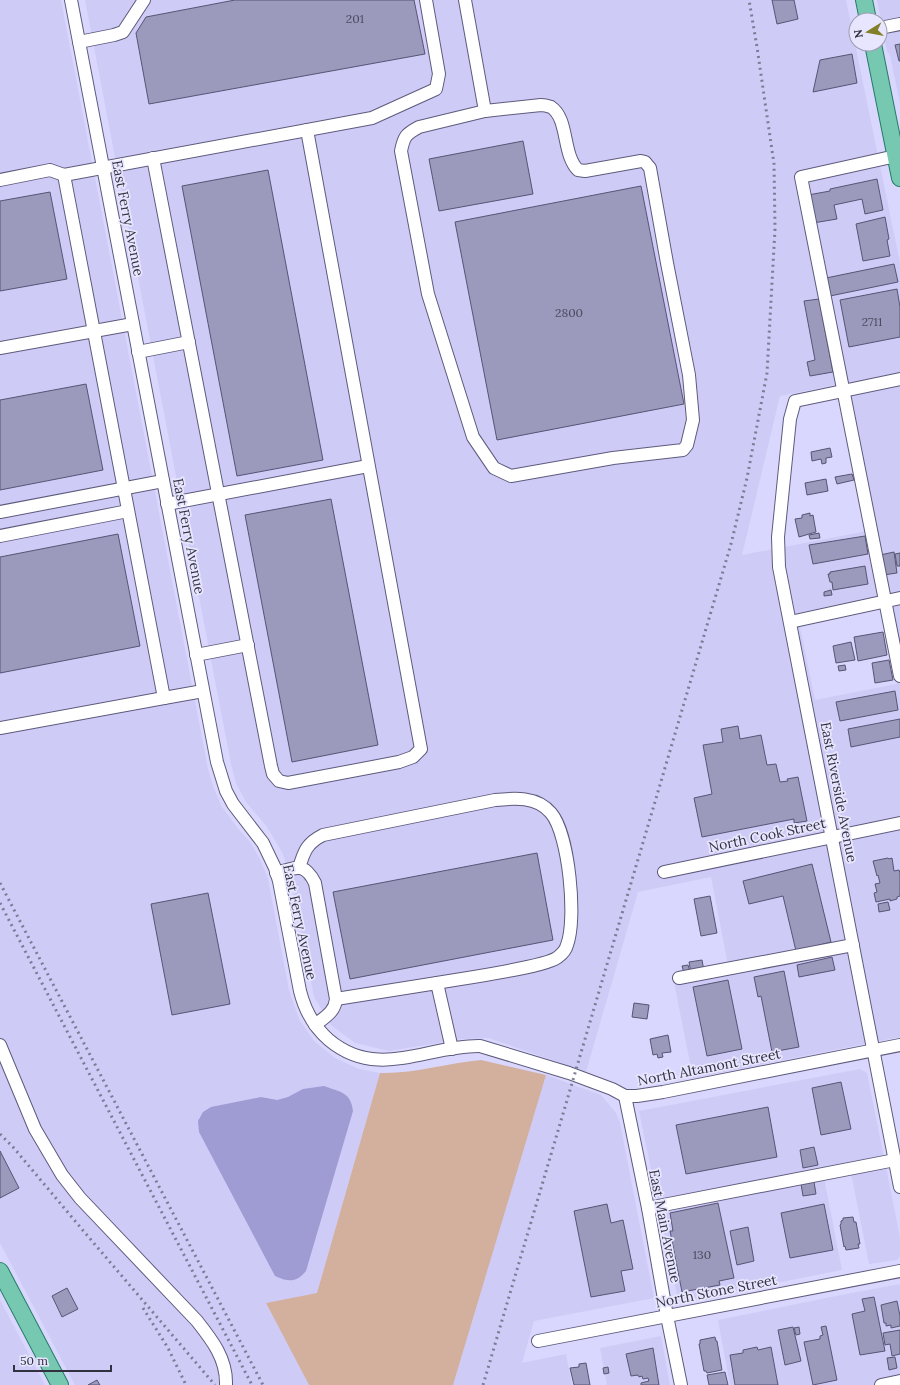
<svg xmlns="http://www.w3.org/2000/svg" width="900" height="1385" viewBox="0 0 900 1385" font-family="Lora,serif">
<rect width="100%" height="100%" fill="#d9d7fd"/>
<g fill="#cecbf7" fill-rule="evenodd">
<polygon points="0,0 61,0 208,769 214,789 222,807 240,831 250,842 260,859 268,879 289,990 299,1019 314,1041 335,1058 359,1069 380,1073 317,1293 266,1303 309,1385 75,1385 0,1243"/>
<path d="M85,0h761l54,263v774l-207,41 -20,-101 55,-12 -17,-88 -73,15 -52,180 -97,-34 -27,1 -73,12 -34,-8 -24,-18 -17,-28 -23,-117 -8,-26 -16,-27 -21,-25 -10,-19 -5,-19zM839,384l28,147 -125,24 38,-159zM880,596l17,88 -82,16 -18,-87z"/>
<polygon points="877,0 900,0 900,103 890,55 887,51"/>
<polygon points="860,1069 867,1073 900,1237 900,1256 897,1260 869,1264 851,1173 824,1178 842,1270 685,1301 681,1299 677,1295 639,1111"/>
<polygon points="546,1075 601,1095 616,1113 620,1123 654,1298 534,1321 522,1363 566,1354 572,1385 453,1385"/>
<polygon points="900,1284 900,1385 730,1385 718,1320 846,1294"/>
<polygon points="0,1300 45,1385 0,1385"/>
<polygon points="661,1336 670,1385 607,1385 600,1348"/>
</g>
<path fill="#d3af9d" d="M481,1060l65,15 -93,310h-144l-43,-82 51,-10 63,-220c34,1 67,-10 101,-13z"/>
<path fill="#9f9bd3" d="M324,1086c16,6 27,6 29,25l-47,160c-10,12 -18,11 -31,5l-76,-144 -1,-11 5,-9 8,-5 50,-10 16,3 11,-3 15,-8z"/>
<g fill="#9b99bc" stroke="#575575">
<polygon points="235,0 414,0 425,54 149,104 136,33 146,17"/>
<polygon points="772,0 794,0 798,19 777,24"/>
<polygon points="900,44 900,61 899,61 895,45"/>
<polygon points="852,54 857,83 813,92 820,60"/>
<polygon points="523,141 533,194 439,211 429,159"/>
<polygon points="268,170 323,460 237,476 182,186"/>
<polygon points="877,179 883,210 865,214 862,199 834,205 837,219 813,223 808,195 830,191 830,189"/>
<polygon points="641,186 684,404 497,440 455,222"/>
<polygon points="50,192 67,279 0,291 0,201"/>
<polygon points="885,217 889,239 887,240 890,256 863,261 856,224"/>
<polygon points="894,264 898,282 830,296 826,278"/>
<polygon points="897,289 900,307 900,337 849,347 840,300"/>
<polygon points="819,299 833,372 810,376 807,362 815,360 804,301"/>
<polygon points="86,384 103,470 0,490 0,400"/>
<polygon points="830,448 832,457 826,458 826,463 822,464 821,459 812,461 811,452"/>
<polygon points="852,474 854,480 837,484 835,477"/>
<polygon points="826,479 828,491 807,495 805,483"/>
<polygon points="331,499 378,745 292,762 245,515"/>
<polygon points="810,513 810,516 813,515 816,532 799,537 795,519 802,518 802,515"/>
<polygon points="819,533 820,538 810,539 809,535"/>
<polygon points="118,534 140,646 0,673 0,557"/>
<polygon points="865,536 868,554 813,564 809,545"/>
<polygon points="894,552 897,573 883,575 880,555"/>
<polygon points="900,553 900,566 897,566 895,554"/>
<polygon points="865,566 868,584 833,590 832,582 830,582 828,574 830,574 830,572"/>
<polygon points="831,590 832,595 824,596 824,592"/>
<polygon points="883,632 887,655 858,661 854,637"/>
<polygon points="851,642 855,660 836,663 833,646"/>
<polygon points="889,660 893,680 875,683 872,663"/>
<polygon points="845,665 846,670 839,671 838,666"/>
<polygon points="895,691 898,710 840,721 836,702"/>
<polygon points="900,719 900,737 851,747 848,729"/>
<polygon points="738,726 740,739 761,735 767,765 776,764 780,782 788,781 787,779 798,777 807,821 794,823 794,819 702,837 694,798 712,794 703,745 723,742 721,729"/>
<polygon points="537,853 553,940 350,979 333,892"/>
<polygon points="888,858 889,859 892,858 894,871 899,870 900,873 900,896 897,897 897,899 890,901 890,899 876,902 874,893 877,892 875,884 880,883 878,875 877,876 873,861"/>
<polygon points="812,864 831,942 796,951 783,896 749,904 743,881"/>
<polygon points="208,893 230,1004 172,1015 151,904"/>
<polygon points="710,896 717,933 701,936 694,899"/>
<polygon points="888,902 890,910 879,912 878,904"/>
<polygon points="832,957 835,970 799,977 797,965"/>
<polygon points="702,960 704,971 691,973 689,962"/>
<polygon points="688,965 690,972 684,973 682,966"/>
<polygon points="784,971 799,1047 772,1052 761,996 758,997 754,977"/>
<polygon points="728,980 742,1049 707,1056 693,987"/>
<polygon points="634,1003 649,1005 647,1019 632,1017"/>
<polygon points="668,1035 671,1052 662,1053 663,1057 658,1058 657,1054 653,1055 650,1039"/>
<polygon points="841,1082 851,1129 821,1135 812,1088"/>
<polygon points="768,1107 777,1157 686,1174 676,1125"/>
<polygon points="814,1147 818,1165 803,1168 800,1150"/>
<polygon points="0,1151 19,1188 0,1198"/>
<polygon points="814,1182 816,1194 803,1196 801,1184"/>
<polygon points="718,1203 734,1278 719,1281 720,1285 682,1292 670,1231 673,1231 670,1213"/>
<polygon points="607,1204 611,1223 623,1220 633,1269 621,1271 625,1291 591,1297 574,1211"/>
<polygon points="824,1204 833,1250 790,1258 781,1213"/>
<polygon points="853,1217 854,1222 856,1222 860,1244 858,1244 859,1248 846,1250 845,1246 844,1247 840,1225 841,1224 841,1221 843,1220 843,1218"/>
<polygon points="748,1227 754,1261 737,1265 730,1231"/>
<polygon points="67,1288 78,1309 62,1317 52,1296"/>
<polygon points="874,1297 885,1351 860,1355 852,1314 865,1311 862,1299"/>
<polygon points="897,1301 900,1316 900,1326 891,1328 891,1325 886,1326 886,1323 884,1323 881,1305"/>
<polygon points="826,1326 837,1380 813,1385 804,1342 820,1339 820,1336 823,1335 821,1327"/>
<polygon points="793,1327 801,1361 785,1365 778,1330"/>
<polygon points="799,1327 800,1334 796,1335 794,1328"/>
<polygon points="900,1330 900,1354 892,1356 890,1344 885,1345 883,1333"/>
<polygon points="715,1337 716,1341 717,1341 722,1370 707,1373 706,1371 704,1371 699,1344 700,1344 700,1340"/>
<polygon points="757,1347 758,1350 771,1347 778,1385 735,1385 730,1355 743,1353 743,1350"/>
<polygon points="653,1348 659,1385 641,1385 641,1383 649,1381 648,1378 643,1379 642,1376 639,1377 638,1375 631,1376 626,1354"/>
<polygon points="895,1357 897,1368 889,1370 887,1358"/>
<polygon points="586,1363 590,1385 574,1385 570,1368 579,1367 579,1364"/>
<polygon points="608,1367 609,1373 604,1374 603,1368"/>
<polygon points="725,1372 728,1385 709,1385 707,1375"/>
<polygon points="97,1380 100,1385 88,1385"/>
</g>
<g fill="none" stroke-linecap="round" stroke-linejoin="round">
<g stroke="#5d5b7c" stroke-width="14">
<g id="minor">
<path d="M71,0l146,762 9,29 7,13 30,39 12,25 4,13 21,110c5,20 14,36 29,49 49,41 98,5 151,6l89,27 43,16 13,7h12l26,-4 237,-47"/>
<polyline points="465,0 485,111"/>
<polyline points="880,28 900,24"/>
<polyline points="79,42 114,35 123,32 144,0"/>
<path d="M541,105c3,0 7,1 10,2 18,12 11,47 27,63l7,1 56,-10 4,1 5,6 17,95 22,112 4,45 -6,25 -4,5 -70,8 -102,18 -17,-8 -21,-31 -45,-143 -27,-143c3,-15 5,-17 18,-24l66,-16z"/>
<polyline points="900,155 801,177 900,676"/>
<polyline points="153,158 271,766 273,774 279,781 288,783 399,762 413,757 421,749 307,130"/>
<polyline points="0,180 50,170 64,175"/>
<polyline points="0,348 133,324"/>
<polyline points="138,352 189,342"/>
<polyline points="900,379 795,401 790,419 778,537 779,567 900,1187"/>
<polyline points="167,504 368,466"/>
<polyline points="0,512 163,481"/>
<polyline points="0,536 128,511"/>
<polyline points="790,622 900,598"/>
<polyline points="196,655 248,645"/>
<polyline points="203,691 164,698 64,175 372,118 436,89 439,74 426,0"/>
<polyline points="0,728 164,698"/>
<path d="M299,868c5,-17 8,-25 24,-33l172,-35c19,-2 42,-4 56,13 18,21 26,106 16,132 -1,4 -5,9 -9,12 -11,10 -100,22 -121,26"/>
<polyline points="664,872 900,823"/>
<path d="M276,873c19,-5 28,-12 39,10l21,116c-1,13 -11,18 -21,26"/>
<polyline points="679,978 853,945"/>
<polyline points="336,999 437,983 452,1049"/>
<path d="M0,1045l35,84 27,46 18,23 117,123c15,19 30,38 29,64"/>
<polyline points="625,1096 648,1208 667,1316 681,1385"/>
<polyline points="648,1208 895,1160"/>
<polyline points="538,1341 900,1271"/>
<polyline points="881,1385 900,1381"/>
</g>
</g>
<g stroke="#247b68" stroke-width="18">
<g id="major">
<polyline points="864,0 868,20"/>
<polyline points="873,44 900,178"/>
<polyline points="0,1271 60,1385"/>
</g>
</g>
<use href="#minor" stroke="#fff" stroke-width="12"/>
<use href="#major" stroke="#77c8b1" stroke-width="16"/>
<g stroke="#7d7c95" stroke-width="3" stroke-dasharray="2 4" stroke-linecap="butt">
<polyline points="0,883 263,1385"/>
<polyline points="0,903 252,1385"/>
<polyline points="0,1134 13,1147 86,1234 215,1385"/>
<polyline points="143,1308 168,1348 186,1385"/>
<polyline points="483,1385 731,544 747,478 767,373 775,229 774,164 757,47 749,0"/>
</g>
</g>
<g text-anchor="middle" stroke-width="3.5" stroke-linejoin="round" paint-order="stroke">
<g font-size="12" fill="#4c4b5f">
<text x="355" y="23">201</text>
<text x="569" y="317">2800</text>
<text x="872" y="326">2711</text>
<text x="702" y="1259">130</text>
</g>
<g font-size="14" fill="#323140" stroke="#e7e6fe">
<text transform="translate(128 218) rotate(79)" y="5">East Ferry Avenue</text>
<text transform="translate(189 536) rotate(79)" y="5">East Ferry Avenue</text>
<text transform="translate(839 792) rotate(79)" y="5">East Riverside Avenue</text>
<text transform="translate(767 835) rotate(-12)" y="5">North Cook Street</text>
<text transform="translate(300 922) rotate(78)" y="5">East Ferry Avenue</text>
<text transform="translate(709 1067) rotate(-11)" y="5">North Altamont Street</text>
<text transform="translate(665 1226) rotate(79)" y="5">East Main Avenue</text>
<text transform="translate(716 1291) rotate(-11)" y="5">North Stone Street</text>
</g>
</g>
<g transform="translate(868 32) rotate(259)"><circle r="19" fill="#e7e6fe" stroke="#9f9eb2"/>
<path d="M0-3L7 15L0 10L-7 15Z" fill="#817f27"/>
<text y="-6" font-size="11" font-weight="bold" text-anchor="middle" fill="#323140">N</text>
</g>
<path d="M14 1365v6h97v-6" fill="none" stroke="#323140" stroke-width="2"/>
<text x="20" y="1365" font-size="12" fill="#323140" stroke="#e7e6fe" stroke-width="3" paint-order="stroke">50 m</text>
</svg>
